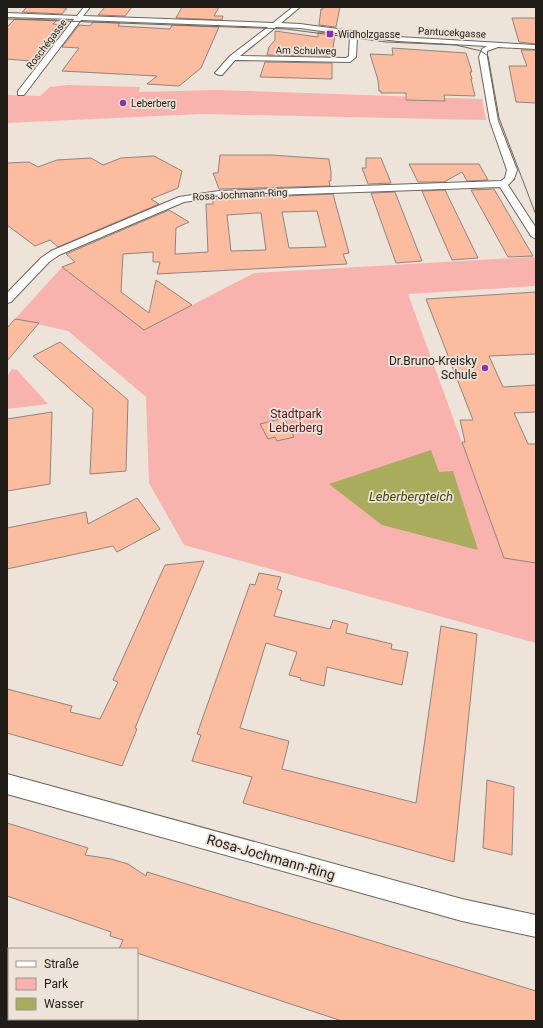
<svg xmlns="http://www.w3.org/2000/svg" width="543" height="1028" viewBox="0 0 543 1028" font-family="Roboto,sans-serif">
<rect width="100%" height="100%" fill="#eee3d8"/>
<g fill="#f8b3af">
<polygon points="68,85 140,87 139,92 216,90 482,99 486,120 202,114 7,123 7,95 40,96 50,87"/>
<polygon points="534,257 536,260 536,286 408,294 504,558 536,563 536,643 184,545 149,483 146,397 68,331 15,319 62,267 144,330 254,273"/>
<polygon points="12,369 17,370 48,404 7,409 7,376"/>
</g>
<polygon fill="#a8ac5c" points="431,450 439,472 453,471 478,550 382,525 329,484"/>
<g fill="#fcbca0" stroke="#91837d" fill-rule="evenodd">
<polygon points="27,7 43,7 67,8 62,14 22,12"/>
<polygon points="105,7 132,7 125,16 98,15"/>
<polygon points="182,7 219,7 214,16 223,16 222,20 176,18"/>
<polygon points="323,7 340,7 336,27 319,25 321,9 323,9"/>
<polygon points="512,18 536,18 536,44 519,42"/>
<polygon points="15,19 57,20 53,24 67,25 51,46 43,46 31,61 7,59 7,27"/>
<polygon points="93,22 120,23 118,26 170,29 172,25 219,27 201,68 179,86 147,84 157,76 62,71 79,48 62,47 79,25 90,26"/>
<polygon points="275,31 318,37 318,32 335,34 332,56 267,55 269,47 275,40"/>
<polygon points="392,48 466,53 472,72 470,72 472,79 471,79 475,96 444,95 445,101 406,100 406,93 381,93 381,91 379,91 378,80 370,54 393,55"/>
<polygon points="521,50 536,50 536,103 516,102 509,66 527,66"/>
<polygon points="265,62 332,63 332,79 260,77"/>
<polygon points="220,155 271,155 329,159 331,172 331,181 329,181 330,186 219,189 213,173 218,173"/>
<polygon points="154,156 182,171 178,188 151,199 159,204 58,247 50,240 35,246 7,225 7,163 29,162 38,167 57,160 91,158 103,165 121,158"/>
<polygon points="366,158 381,158 391,183 368,184 362,168 366,168"/>
<polygon points="409,164 479,164 488,180 467,181 462,172 444,182 418,182"/>
<polygon points="494,189 533,256 508,257 471,190"/>
<polygon points="445,190 478,258 452,260 422,191"/>
<polygon points="395,192 422,261 396,263 371,193"/>
<path d="M333,194l16,59 -6,1 4,10 -190,10 3,-12h-7v-10l-30,2 -2,38 28,21 7,-33 36,25 -48,25 -82,-63 13,-5 -9,-8 103,-44 20,12 -13,6 -1,26 33,-2 -2,-48h7v-5zM317,211l9,36 -37,1 -7,-36zM257,213h4l5,37 -35,1 -4,-36z"/>
<polygon points="536,292 536,354 489,356 503,387 536,385 536,412 514,413 528,444 536,444 536,563 504,558 462,442 465,442 460,420 473,420 426,299"/>
<polygon points="15,319 39,323 7,361 7,328"/>
<polygon points="60,342 128,400 126,471 90,474 93,409 33,356"/>
<polygon points="52,412 50,484 7,491 7,419"/>
<polygon points="284,418 294,437 277,441 275,437 268,439 260,424"/>
<polygon points="137,498 160,529 117,552 113,546 7,569 7,528 86,512 88,524"/>
<polygon points="204,561 135,728 137,729 122,766 7,733 7,689 72,706 70,712 100,719 118,682 113,680 165,565"/>
<polygon points="259,573 281,577 277,589 282,591 274,616 330,629 333,620 348,624 346,633 392,644 391,649 408,652 402,685 327,667 324,686 300,680 301,678 289,675 297,652 266,643 240,728 289,741 282,769 416,803 441,626 477,634 454,862 243,803 252,777 192,761 201,735 197,734 250,584 255,585"/>
<polygon points="487,780 514,787 512,855 483,848"/>
<polygon points="7,823 88,848 85,855 111,859 128,864 146,876 147,872 536,991 536,1021 342,1021 137,953 137,949 119,949 123,940 110,936 111,932 7,896"/>
</g>
<g fill="none" stroke-linecap="round" stroke-linejoin="round">
<g stroke="#6e645a" stroke-width="2">
<g id="street">
<path d="M84,7h6l-7,9 190,7 20,-16h7l-19,16 19,1 98,13 138,8v4l-38,-2 -11,4v6l11,64 19,49 -3,9 -6,6 28,43v11l-5,-3 -31,-49 -281,10 -35,5 -125,53 -10,7 -38,40 -4,1v-10l34,-35 10,-7 128,-54 40,-6 282,-10 4,-3 2,-8 -17,-49 -11,-64 3,-8 5,-3 -89,-5 -41,-5 -1,21 -6,5 -115,-2 -13,15h-3l-4,-2 15,-17 38,-29 -187,-7 -57,75h-6v-4l56,-72 -67,-2v-4l70,3zM276,27l24,1 50,7 -1,21 -3,2 -106,-2z"/>
<polygon points="7,774 462,899 536,915 536,937 462,921 7,794"/>
</g>
</g>
<use href="#street" fill="#fff" fill-rule="evenodd"/>
<polyline stroke="#6f6862" stroke-width="1" points="7,19 286,29 386,42 456,45 481,51 488,56 499,118 536,215"/>
</g>
<g fill="#8735a4" stroke="#eee3d8" stroke-width="1.5">
<rect x="326" y="30" width="8" height="8" rx="2"/>
<circle cx="123" cy="103" r="4"/>
<circle cx="485" cy="368" r="4"/>
</g>
<g text-anchor="middle" stroke-width="3.5" stroke-linejoin="round" paint-order="stroke">
<g font-size="10" fill="#201c18" stroke="#eee3d8">
<text transform="translate(452 32) rotate(3)" y="4">Pantucekgasse</text>
<text transform="translate(46 44) rotate(-53)" y="4">Roschégasse</text>
<text transform="translate(306 50) rotate(1)" y="4">Am Schulweg</text>
<text transform="translate(240 194) rotate(-3)" y="4">Rosa-Jochmann-Ring</text>
</g>
<g font-size="10" fill="#201c18" stroke="#eee3d8" text-anchor="start">
<text x="338" y="38">Widholzgasse</text>
<text x="131" y="107">Leberberg</text>
</g>
<g font-size="12" fill="#201c18" stroke="#eee3d8" text-anchor="end">
<text x="477" y="365">Dr.Bruno-Kreisky<tspan x="477" dy="14">Schule</tspan></text>
</g>
<g font-size="12" fill="#5c1116" stroke="#eee3d8">
<text x="296" y="418">Stadtpark<tspan x="296" dy="14">Leberberg</tspan></text>
</g>
<g font-size="13" font-style="italic" fill="#454606" stroke="#eee3d8">
<text x="411" y="501">Leberbergteich</text>
</g>
<g font-size="14" fill="#201c18" stroke="#eee3d8">
<text transform="translate(271 857) rotate(16)" y="5">Rosa-Jochmann-Ring</text>
</g>
</g>
<rect width="543" height="1028" fill="none" stroke="#201c18" stroke-width="16"/>
<rect x="8" y="948" width="130" height="72" fill="#eee3d8" stroke="#9c938b"/>
<rect x="16" y="961" width="20" height="6" fill="#ffffff" stroke="#9c938b"/>
<text x="44" y="968" font-size="12" fill="#201c18">Straße</text>
<rect x="16" y="978" width="20" height="12" fill="#f8b3af" stroke="#9c938b"/>
<text x="44" y="988" font-size="12" fill="#201c18">Park</text>
<rect x="16" y="998" width="20" height="12" fill="#a8ac5c" stroke="#9c938b"/>
<text x="44" y="1008" font-size="12" fill="#201c18">Wasser</text>
</svg>
